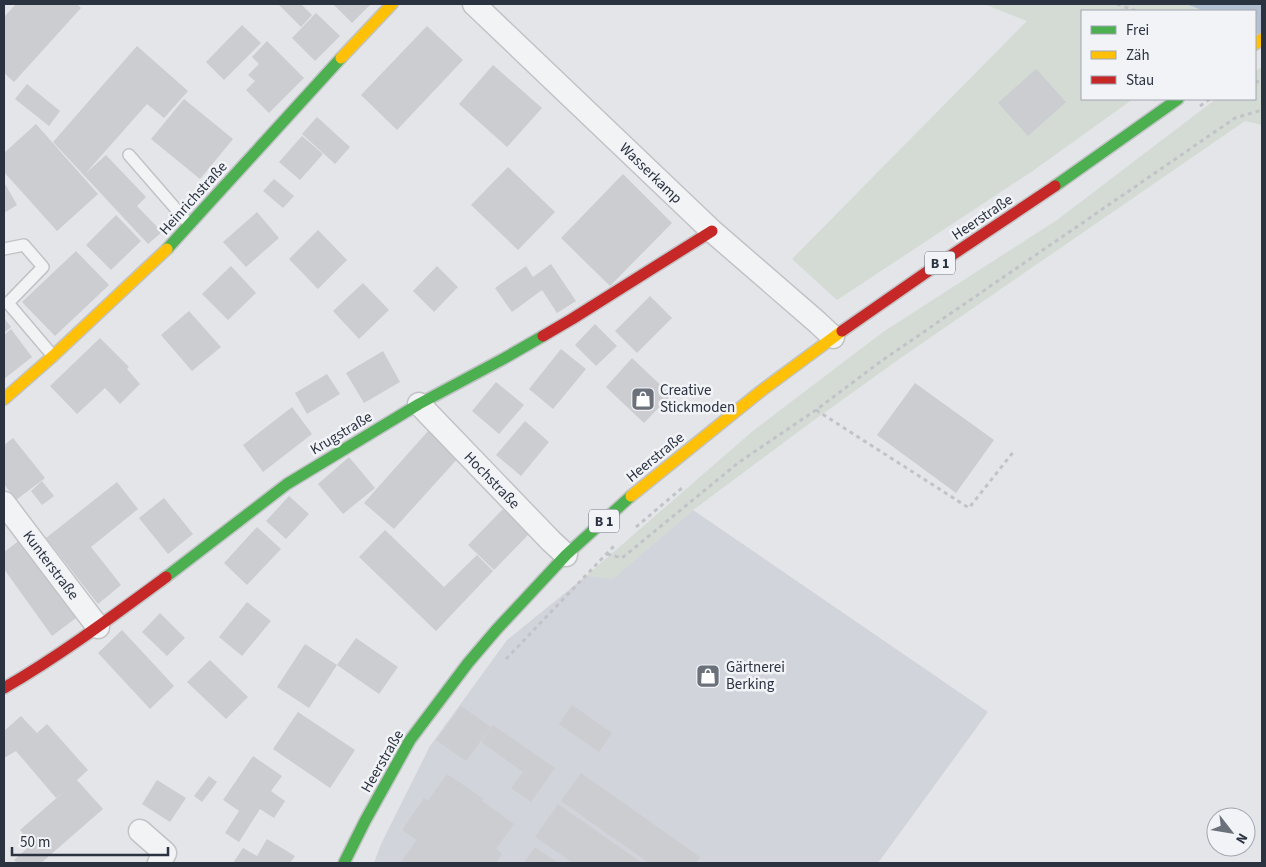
<svg xmlns="http://www.w3.org/2000/svg" width="1266" height="867" viewBox="0 0 1266 867" font-family="'Source Sans 3',sans-serif">
<rect width="100%" height="100%" fill="#e3e5e8"/>
<polygon fill="#d2d4db" points="693,510 988,712 878,863 374,863 381,844 430,746 507,640 586,576 613,578"/>
<g fill="#d3dbd4">
<polygon points="984,4 1186,4 1204,11 1082,11 1082,99 1133,99 1034,170 837,300 792,259 1027,21"/>
<polygon points="1262,67 1262,125 1245,121 902,357 810,423 693,510 613,579 586,576 754,430 883,332 1057,220 1216,99 1255,99 1255,71"/>
</g>
<polygon fill="#b3c0d1" points="1186,4 1262,4 1262,36 1255,33 1255,11 1204,11"/>
<g fill="#cbcdd0">
<polygon points="16,4 77,4 81,8 14,82 4,73 4,17"/>
<polygon points="278,4 301,4 312,15 301,27"/>
<polygon points="333,4 371,4 352,23"/>
<polygon points="316,13 340,36 315,61 292,38"/>
<polygon points="242,25 261,43 224,80 206,62"/>
<polygon points="427,26 463,60 397,130 361,95"/>
<polygon points="267,41 304,78 269,113 246,90 255,81 248,75 259,64 252,57"/>
<polygon points="137,46 188,91 164,118 147,104 85,174 106,155 146,197 137,206 162,232 148,244 53,142"/>
<polygon points="493,65 542,108 507,147 459,104"/>
<polygon points="1036,69 1066,102 1028,136 998,103"/>
<polygon points="27,84 60,111 49,126 15,99"/>
<polygon points="184,99 233,139 200,179 151,139"/>
<polygon points="317,117 350,147 335,164 302,134"/>
<polygon points="36,124 98,194 57,231 4,172 4,153"/>
<polygon points="302,136 323,154 300,180 279,162"/>
<polygon points="508,167 555,212 518,250 471,205"/>
<polygon points="623,174 672,223 610,286 561,238"/>
<polygon points="274,179 294,196 283,208 263,191"/>
<polygon points="4,182 17,205 4,213"/>
<polygon points="257,212 279,238 246,267 223,242"/>
<polygon points="116,215 141,241 111,270 86,245"/>
<polygon points="318,230 347,260 318,289 289,259"/>
<polygon points="76,251 109,285 55,336 22,302"/>
<polygon points="551,264 576,301 557,313 542,290 512,312 495,288 526,266 533,277"/>
<polygon points="231,266 256,293 228,320 202,294"/>
<polygon points="437,266 458,287 434,312 413,291"/>
<polygon points="363,283 389,310 359,339 333,311"/>
<polygon points="650,296 672,318 637,353 615,331"/>
<polygon points="189,311 221,347 192,371 161,335"/>
<polygon points="4,318 11,327 4,333"/>
<polygon points="595,324 617,346 596,366 575,345"/>
<polygon points="11,329 32,357 4,379 4,335"/>
<polygon points="100,338 129,367 127,369 140,384 120,404 105,388 77,414 50,386"/>
<polygon points="561,349 586,369 553,409 529,389"/>
<polygon points="383,351 400,382 364,403 346,373"/>
<polygon points="632,358 671,395 644,423 606,387"/>
<polygon points="327,374 340,394 307,414 295,393"/>
<polygon points="496,382 524,405 499,434 472,411"/>
<polygon points="915,383 994,440 956,493 877,435"/>
<polygon points="292,407 312,434 263,472 243,445"/>
<polygon points="525,421 549,442 521,476 496,455"/>
<polygon points="429,430 459,457 394,529 364,503"/>
<polygon points="13,438 45,478 16,500 4,484 4,445"/>
<polygon points="349,457 375,488 343,514 318,484"/>
<polygon points="42,481 54,496 42,505 31,491"/>
<polygon points="117,482 138,509 91,547 121,585 98,604 46,538"/>
<polygon points="289,496 309,514 286,539 266,521"/>
<polygon points="164,498 193,534 168,554 139,518"/>
<polygon points="503,509 529,534 494,570 468,545"/>
<polygon points="257,527 281,549 247,585 224,563"/>
<polygon points="385,530 444,587 477,555 493,571 436,631 359,557"/>
<polygon points="20,540 76,618 52,636 4,569 4,552"/>
<polygon points="247,602 271,621 242,656 219,637"/>
<polygon points="160,613 185,638 167,656 142,632"/>
<polygon points="122,630 174,686 150,709 98,653"/>
<polygon points="356,638 398,667 379,694 337,665"/>
<polygon points="305,644 337,665 309,708 277,687"/>
<polygon points="210,660 248,697 226,719 187,682"/>
<polygon points="572,705 612,733 599,752 559,724"/>
<polygon points="461,706 491,727 466,761 436,740"/>
<polygon points="298,712 355,750 330,788 273,749"/>
<polygon points="21,716 37,733 47,724 88,770 77,780 103,809 41,863 17,863 14,860 32,844 20,830 68,788 56,798 16,751 4,758 4,731"/>
<polygon points="493,725 555,768 531,802 511,788 523,772 481,742"/>
<polygon points="253,756 282,776 271,791 285,801 274,818 260,809 239,842 225,833 239,811 245,815 223,800"/>
<polygon points="581,773 700,857 696,863 649,863 561,801"/>
<polygon points="447,774 484,799 482,801 514,824 496,849 502,854 496,863 400,863 417,840 402,830 424,798 428,801"/>
<polygon points="209,776 217,782 202,802 194,796"/>
<polygon points="157,780 186,798 170,822 142,804"/>
<polygon points="558,804 642,863 573,863 535,837"/>
<polygon points="267,839 295,856 290,863 233,863 243,848 257,856"/>
<polygon points="535,847 558,863 524,863"/>
</g>
<g fill="none" stroke-linecap="round" stroke-linejoin="round">
<g stroke="#c1c3c6" stroke-width="14">
<g id="lane">
<polyline points="129,155 189,224"/>
<polyline points="4,249 24,245 43,267 8,303 53,356"/>
</g>
</g>
<g stroke="#c1c3c6" stroke-width="25">
<g id="street">
<polyline points="474,4 712,231 817,322 833,337"/>
<polyline points="419,404 551,541 566,555"/>
<polyline points="4,503 98,627"/>
<polyline points="140,831 165,853 159,863"/>
</g>
</g>
<g stroke="#c1c3c6" stroke-width="14">
<g id="fast">
<polyline points="1055,186 1178,99"/>
<polyline points="167,249 341,58"/>
<polyline points="166,577 287,484 419,404 503,359 543,336"/>
<polyline points="344,863 365,821 410,740 468,663 497,629 566,555 631,496"/>
</g>
</g>
<g stroke="#c1c3c6" stroke-width="14">
<g id="slow">
<polyline points="1255,44 1262,39"/>
<polyline points="341,58 392,4"/>
<polyline points="4,399 53,356 167,249"/>
<polyline points="631,496 761,391 842,331"/>
</g>
</g>
<g stroke="#c1c3c6" stroke-width="14">
<g id="jam">
<polyline points="842,331 934,267 1055,186"/>
<polyline points="543,336 572,319 712,231"/>
<path d="M4,688c57,-33 109,-72 162,-111"/>
</g>
</g>
<g stroke="#c2c3c8" stroke-width="3" stroke-dasharray="4 4" stroke-linecap="butt">
<polyline points="1117,4 1136,11"/>
<polyline points="1255,82 1262,81"/>
<polyline points="1200,106 1210,99"/>
<polyline points="816,410 969,508 1014,451"/>
<polyline points="636,527 682,488"/>
<polyline points="607,554 622,558 738,463 816,410 880,362 1235,118 1262,110"/>
<polyline points="506,659 614,546"/>
</g>
<use href="#lane" stroke="#f2f3f5" stroke-width="11"/>
<use href="#street" stroke="#f2f3f5" stroke-width="22"/>
<use href="#fast" stroke="#4caf50" stroke-width="11"/>
<use href="#slow" stroke="#ffc107" stroke-width="11"/>
<use href="#jam" stroke="#c62828" stroke-width="11"/>
</g>
<defs>
<g id="shop-square" transform="scale(1.25)"><rect x="-9" y="-9" width="18" height="18" rx="4" fill="#6b717b" stroke="#f1f3f7"/><path d="M-5-2.5h2.3a2.7 3.5 0 0 1 5.4 0H5L5.5 6h-11ZM-1.5-2.5h3a1.5 2.3 0 0 0-3 0Z" fill="#fff"/></g>
</defs>
<g fill-rule="evenodd">
<use href="#shop-square" x="643" y="399"/>
<use href="#shop-square" x="708" y="676"/>
</g>
<g text-anchor="middle" stroke-width="5" stroke-linejoin="round" paint-order="stroke">
<g fill="#f1f3f7" stroke="#666c77" stroke-width="1">
<rect x="925" y="251.5" width="30" height="23" rx="4"/>
<rect x="589" y="509.5" width="30" height="23" rx="4"/>
</g>
<g font-size="14" font-weight="bold" fill="#2b3240">
<text x="940" y="268">B 1</text>
<text x="604" y="526">B 1</text>
</g>
<g font-size="15" fill="#2b3240" stroke="#f1f3f7">
<text transform="translate(651 173) rotate(44)" y="5">Wasserkamp</text>
<text transform="translate(193 198) rotate(-48)" y="5">Heinrichstraße</text>
<text transform="translate(982 217) rotate(-34)" y="5">Heerstraße</text>
<text transform="translate(341 433) rotate(-31)" y="5">Krugstraße</text>
<text transform="translate(655 457) rotate(-39)" y="5">Heerstraße</text>
<text transform="translate(492 480) rotate(46)" y="5">Hochstraße</text>
<text transform="translate(51 565) rotate(53)" y="5">Kunterstraße</text>
<text transform="translate(382 761) rotate(-60)" y="5">Heerstraße</text>
</g>
<g font-size="15" fill="#2b3240" stroke="#f1f3f7" text-anchor="start">
<text x="660" y="395">Creative<tspan x="660" dy="17">Stickmoden</tspan></text>
<text x="726" y="672">Gärtnerei<tspan x="726" dy="17">Berking</tspan></text>
</g>
</g>
<rect width="1266" height="867" fill="none" stroke="#2b3240" stroke-width="10"/>
<rect x="1081" y="10" width="175" height="90" fill="#f1f3f7" stroke="#a2a6ae"/>
<rect x="1091" y="26" width="25" height="8" fill="#4caf50" stroke="#a2a6ae"/>
<text x="1126" y="35" font-size="15" fill="#2b3240">Frei</text>
<rect x="1091" y="51" width="25" height="8" fill="#ffc107" stroke="#a2a6ae"/>
<text x="1126" y="60" font-size="15" fill="#2b3240">Zäh</text>
<rect x="1091" y="76" width="25" height="8" fill="#c62828" stroke="#a2a6ae"/>
<text x="1126" y="85" font-size="15" fill="#2b3240">Stau</text>
<g transform="translate(1231 832) rotate(121)"><circle r="24" fill="#f1f3f7" stroke="#a2a6ae"/>
<path d="M0-4L9 19L0 12L-9 19Z" fill="#6b717b"/>
<text y="-8" font-size="14" font-weight="bold" text-anchor="middle" fill="#2b3240">N</text>
</g>
<path d="M12 847v8h156v-8" fill="none" stroke="#2b3240" stroke-width="2.5"/>
<text x="20" y="847" font-size="15" fill="#2b3240" stroke="#f1f3f7" stroke-width="4" paint-order="stroke">50 m</text>
</svg>
